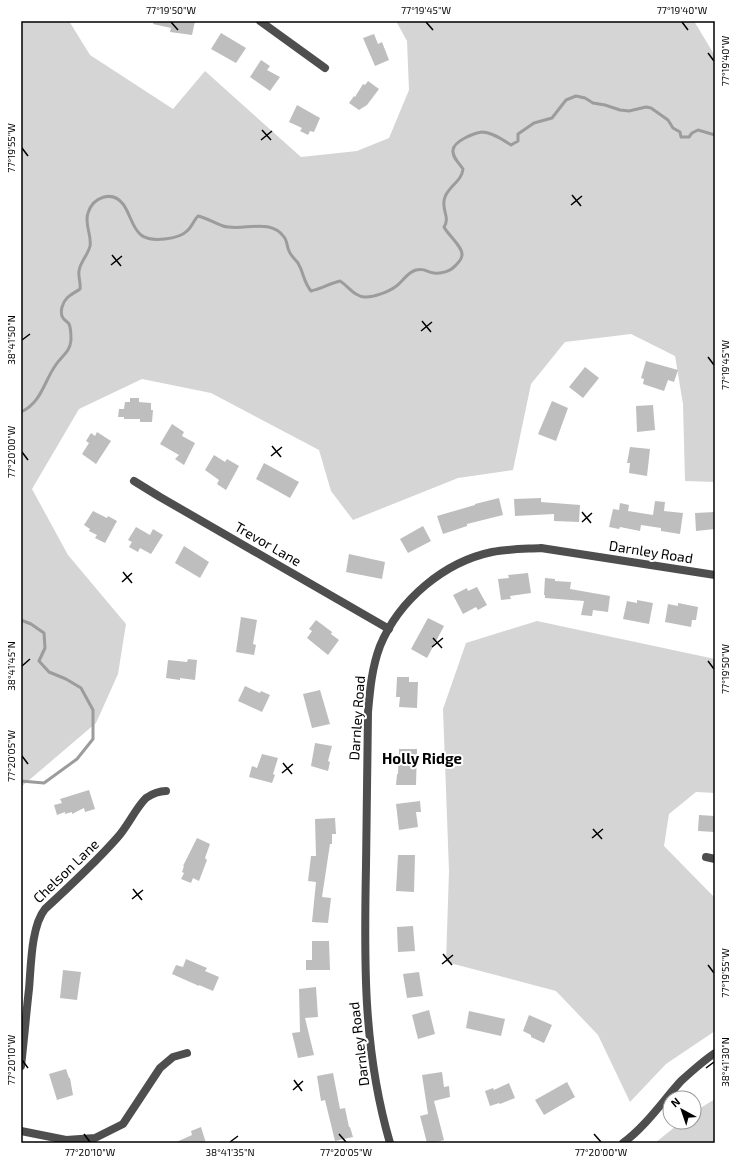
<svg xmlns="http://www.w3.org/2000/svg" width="736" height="1164" viewBox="0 0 736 1164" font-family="'Exo 2',sans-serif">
<rect width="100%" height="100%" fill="#fff"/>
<g fill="#d5d5d5">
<polygon points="21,21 69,21 90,55 173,109 205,71 301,157 357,151 389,138 409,90 407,41 396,21 694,21 715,56 715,482 685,481 683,404 675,356 631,334 565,342 531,384 513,470 458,478 353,520 331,491 319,450 211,393 142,379 79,409 32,489 68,555 126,624 118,674 96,723 21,787"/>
<polygon points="537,621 715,659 715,793 696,792 669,814 664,846 715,898 715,1031 666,1064 630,1102 598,1035 556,991 446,962 449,871 443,709 466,643"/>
<polygon points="715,1099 715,1143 655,1143 681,1122 694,1122 694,1112"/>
</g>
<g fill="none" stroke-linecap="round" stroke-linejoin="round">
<g stroke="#9c9c9c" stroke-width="3">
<path d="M21,412c20,-9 23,-30 34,-46 6,-10 15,-13 16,-26 0,-4 0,-12 -2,-16 -1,-2 -5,-4 -6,-6 -4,-6 0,-16 4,-20 4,-4 9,-6 13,-9 1,-6 -2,-12 -1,-18 1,-9 9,-16 11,-25 2,-11 -6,-22 -2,-33 5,-16 24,-23 35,-9 7,9 9,24 18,31 10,8 38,4 46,-4 5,-4 6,-10 11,-15 9,2 16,7 25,10 19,6 47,-9 61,11 3,3 3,10 5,14 2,5 6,8 9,12 6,10 5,18 13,28 11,-2 19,-8 29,-10 8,5 16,17 26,16 8,0 22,-5 29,-10 8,-5 11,-14 21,-17 10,-2 10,2 18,3 8,1 17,-2 22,-8 2,-2 6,-7 6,-10 1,-8 -14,-20 -18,-28 7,-10 -4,-18 1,-30 4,-11 17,-16 18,-28 -4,-6 -11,-12 -10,-19 1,-9 21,-17 29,-18 10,0 21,8 29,13l7,-4v-7l16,-11 18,-5 14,-18 10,-4 9,2 8,5 12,2 15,5 9,1 17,-4 5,1 17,12 5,8 7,4 1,5h8l3,-4 6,-3 17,5"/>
<polyline points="21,620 31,624 44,633 45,648 39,661 49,672 66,679 81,688 93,710 93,739 77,759 44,783 21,781"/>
</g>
</g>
<g fill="#bebebe">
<polygon points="154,21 195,21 192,35 170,32 171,28 153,24"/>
<polygon points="221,33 246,48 236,63 211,49"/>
<polygon points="374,34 378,44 382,42 389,60 375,66 363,38"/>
<polygon points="261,60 270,66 267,70 280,77 270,91 250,77"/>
<polygon points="368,81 379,89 367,105 359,110 349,103 354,96 355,97 363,84 365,85"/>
<polygon points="297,105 320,118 314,132 310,131 308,135 300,131 302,128 289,122"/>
<polygon points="646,361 678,370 674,382 668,380 664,391 643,384 644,379 641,378"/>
<polygon points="585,367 599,378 583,398 569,387"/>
<polygon points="130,398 139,398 139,402 151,403 151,410 153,410 152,422 140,422 140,419 124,419 124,417 118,417 119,409 124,409 125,402 130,402"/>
<polygon points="552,401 568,408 556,441 538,434"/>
<polygon points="653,405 655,430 637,432 636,406"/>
<polygon points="172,424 184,432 182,436 195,443 184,465 175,459 179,455 160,444"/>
<polygon points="97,432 111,441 96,464 82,454 89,443 86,441 91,433 95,436"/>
<polygon points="630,447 650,449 647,476 629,473 630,463 627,463"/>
<polygon points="214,455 225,462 227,459 239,466 226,490 217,484 219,480 205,470"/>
<polygon points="264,463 299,482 290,498 256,479"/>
<polygon points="499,498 503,515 467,524 467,526 443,534 437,516 475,505 475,504"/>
<polygon points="541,498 541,502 580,505 579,522 554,521 554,514 515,516 514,499"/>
<polygon points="655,501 665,502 664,511 683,513 680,534 661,531 661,528 641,525 640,531 620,527 619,529 609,527 613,509 619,510 620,503 629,505 628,511 653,515"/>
<polygon points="93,511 107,518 108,516 117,521 105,543 95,538 97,535 89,531 90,529 84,525"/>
<polygon points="715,512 715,529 696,531 695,513"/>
<polygon points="423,526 431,541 408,553 400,539"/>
<polygon points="136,527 150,535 153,529 163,535 151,554 140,548 138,552 129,547 132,542 128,540"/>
<polygon points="184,546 209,562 200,578 175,563"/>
<polygon points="349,554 385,562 382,579 346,572"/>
<polygon points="528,573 531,593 510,596 511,599 501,600 498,579 509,578 508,575"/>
<polygon points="545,578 555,579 555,581 571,582 570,589 610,596 608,612 593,610 592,616 581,615 584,601 545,598 545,595 544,595"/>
<polygon points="477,587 487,605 478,610 476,607 463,614 453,595 467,588 468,591"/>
<polygon points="637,600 653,603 649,624 623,619 627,601 637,603"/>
<polygon points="678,603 698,607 696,620 692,620 691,627 665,622 668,604 678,606"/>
<polygon points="241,617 257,620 253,644 256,645 254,655 236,652"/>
<polygon points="428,618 444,626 427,658 411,649"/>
<polygon points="316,620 332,632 331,634 339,640 328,655 307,638 312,631 309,629"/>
<polygon points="188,659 197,660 195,680 180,678 180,680 166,678 168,660 187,662"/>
<polygon points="397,677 409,677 409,682 418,682 417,708 399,707 400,697 396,697"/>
<polygon points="245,686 260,693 261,691 270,695 262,712 238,701"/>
<polygon points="320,690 330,724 312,728 303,694"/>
<polygon points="315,743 332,746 328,761 330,762 328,771 311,766"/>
<polygon points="399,749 417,749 416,785 396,785 397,774 398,774"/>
<polygon points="262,754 278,758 273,774 275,775 272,783 249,777 252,766 257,768"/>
<polygon points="89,790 95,809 85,812 84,808 72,814 72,812 65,814 65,812 57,815 54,805 62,803 60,799"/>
<polygon points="420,801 421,812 416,812 418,827 399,830 396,804"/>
<polygon points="699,815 715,816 715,832 698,831"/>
<polygon points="335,818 336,834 332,834 332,844 330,844 322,897 331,898 328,923 312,922 316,882 308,881 311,856 316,856 315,819"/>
<polygon points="197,838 210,844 205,858 207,860 199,881 193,878 191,883 181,879 184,873 182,872 184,866 183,866"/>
<polygon points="398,855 415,855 414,892 396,891"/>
<polygon points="413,926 415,951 398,952 397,927"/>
<polygon points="312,941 329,941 330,970 306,970 306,960 312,960"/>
<polygon points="186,959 207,968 205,971 219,977 213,991 199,985 199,986 172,974 176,965 183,967"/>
<polygon points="63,970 81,972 77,1000 60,998"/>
<polygon points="419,972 423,996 407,998 403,974"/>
<polygon points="316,987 318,1017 305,1018 314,1055 298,1058 292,1033 300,1032 299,989"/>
<polygon points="429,1010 435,1034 418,1039 412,1015"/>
<polygon points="469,1011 505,1019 501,1036 466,1028"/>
<polygon points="529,1015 552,1025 544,1043 531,1037 531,1035 523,1031"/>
<polygon points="66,1069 69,1078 70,1078 73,1095 57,1100 49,1074"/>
<polygon points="442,1072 444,1087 449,1086 450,1097 434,1101 444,1140 434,1143 427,1143 420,1116 428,1114 422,1075"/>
<polygon points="333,1073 340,1109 345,1108 349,1127 350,1127 353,1137 335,1141 325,1100 321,1101 317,1076"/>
<polygon points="567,1082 575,1097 544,1115 535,1100"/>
<polygon points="509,1083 515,1098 500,1104 499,1103 490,1106 485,1091 493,1088 494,1090"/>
<polygon points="201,1127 206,1143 174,1143 192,1135 191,1131"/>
</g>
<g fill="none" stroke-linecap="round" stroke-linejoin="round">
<g stroke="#4e4e4e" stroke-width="8">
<polyline points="260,21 325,68"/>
<polyline points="134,481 160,497 389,629"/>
<polyline points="706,857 715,859"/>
<path d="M21,1066c3,-26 5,-51 8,-77 2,-22 2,-63 16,-80 25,-23 50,-46 72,-71 11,-12 18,-29 29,-40 6,-4 13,-7 20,-7"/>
<polyline points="21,1131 66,1140 95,1138 123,1124 160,1068 173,1057 187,1053"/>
<path d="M390,1143c-27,-92 -26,-181 -24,-277 1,-51 1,-103 2,-154 2,-23 4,-45 12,-66 19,-46 64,-84 112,-94 16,-3 32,-3 49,-4l174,27"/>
<path d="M623,1143c23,-17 39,-41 58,-62 11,-10 22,-20 34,-28"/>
</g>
</g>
<path fill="none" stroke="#000" stroke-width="1.5" d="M171,22l7,8M426,22l7,8M682,22l6,8M708,53l6,8M262,130l9,10M261,140l11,-9M22,148l6,8M572,195l9,11M571,205l11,-9M112,255l9,11M111,265l11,-9M422,321l9,11M421,331l11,-9M22,340l8,-6M708,357l6,8M272,446l9,11M22,452l6,8M271,456l11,-9M582,512l9,11M582,522l10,-9M123,572l9,11M122,582l10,-9M433,638l9,10M432,647l11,-9M708,661l6,8M22,666l8,-7M22,756l6,8M283,763l9,11M282,773l11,-9M593,829l9,10M592,838l11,-9M133,889l9,11M132,899l11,-9M443,954l9,11M442,964l11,-9M708,965l6,8M22,1060l6,8M706,1068l8,-6M294,1080l8,11M293,1090l10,-9M84,1134l6,8M339,1134l7,8M594,1134l7,8M230,1142l8,-6"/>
<g text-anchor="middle" stroke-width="4" stroke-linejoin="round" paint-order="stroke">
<g font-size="14" fill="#000" stroke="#fff">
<text transform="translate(268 544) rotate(30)" y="5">Trevor Lane</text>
<text transform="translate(651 552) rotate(9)" y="5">Darnley Road</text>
<text transform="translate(357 718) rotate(-86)" y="5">Darnley Road</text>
<text transform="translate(66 871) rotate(-44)" y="5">Chelson Lane</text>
<text transform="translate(359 1044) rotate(-97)" y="5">Darnley Road</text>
</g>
<g font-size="15" font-weight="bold" fill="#000" stroke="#fff">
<text x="422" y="764">Holly Ridge</text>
</g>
</g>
<rect width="736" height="1164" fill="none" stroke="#ffffff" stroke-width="44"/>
<g transform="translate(682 1110) rotate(320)"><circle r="19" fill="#ffffff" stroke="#999999"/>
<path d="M0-3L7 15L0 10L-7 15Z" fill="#000000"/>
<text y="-6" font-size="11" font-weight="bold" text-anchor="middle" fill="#000000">N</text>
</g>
<rect x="22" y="22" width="692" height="1120" fill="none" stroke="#000" stroke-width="1.5"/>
<g font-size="10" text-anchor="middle" fill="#000">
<text x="171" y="14">77°19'50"W</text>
<text x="426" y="14">77°19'45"W</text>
<text x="682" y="14">77°19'40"W</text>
<text transform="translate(725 61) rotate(-90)" y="4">77°19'40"W</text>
<text transform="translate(11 148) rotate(-90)" y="4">77°19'55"W</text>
<text transform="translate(11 340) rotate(-90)" y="4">38°41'50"N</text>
<text transform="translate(725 365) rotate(-90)" y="4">77°19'45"W</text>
<text transform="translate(11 452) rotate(-90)" y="4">77°20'00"W</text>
<text transform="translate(11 666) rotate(-90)" y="4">38°41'45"N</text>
<text transform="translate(725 669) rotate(-90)" y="4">77°19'50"W</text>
<text transform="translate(11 756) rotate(-90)" y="4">77°20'05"W</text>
<text transform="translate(725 973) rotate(-90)" y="4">77°19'55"W</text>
<text transform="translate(11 1060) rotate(-90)" y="4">77°20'10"W</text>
<text transform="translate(725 1062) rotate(-90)" y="4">38°41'30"N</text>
<text x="90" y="1156">77°20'10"W</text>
<text x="230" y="1156">38°41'35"N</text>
<text x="346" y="1156">77°20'05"W</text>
<text x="601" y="1156">77°20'00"W</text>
</g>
</svg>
